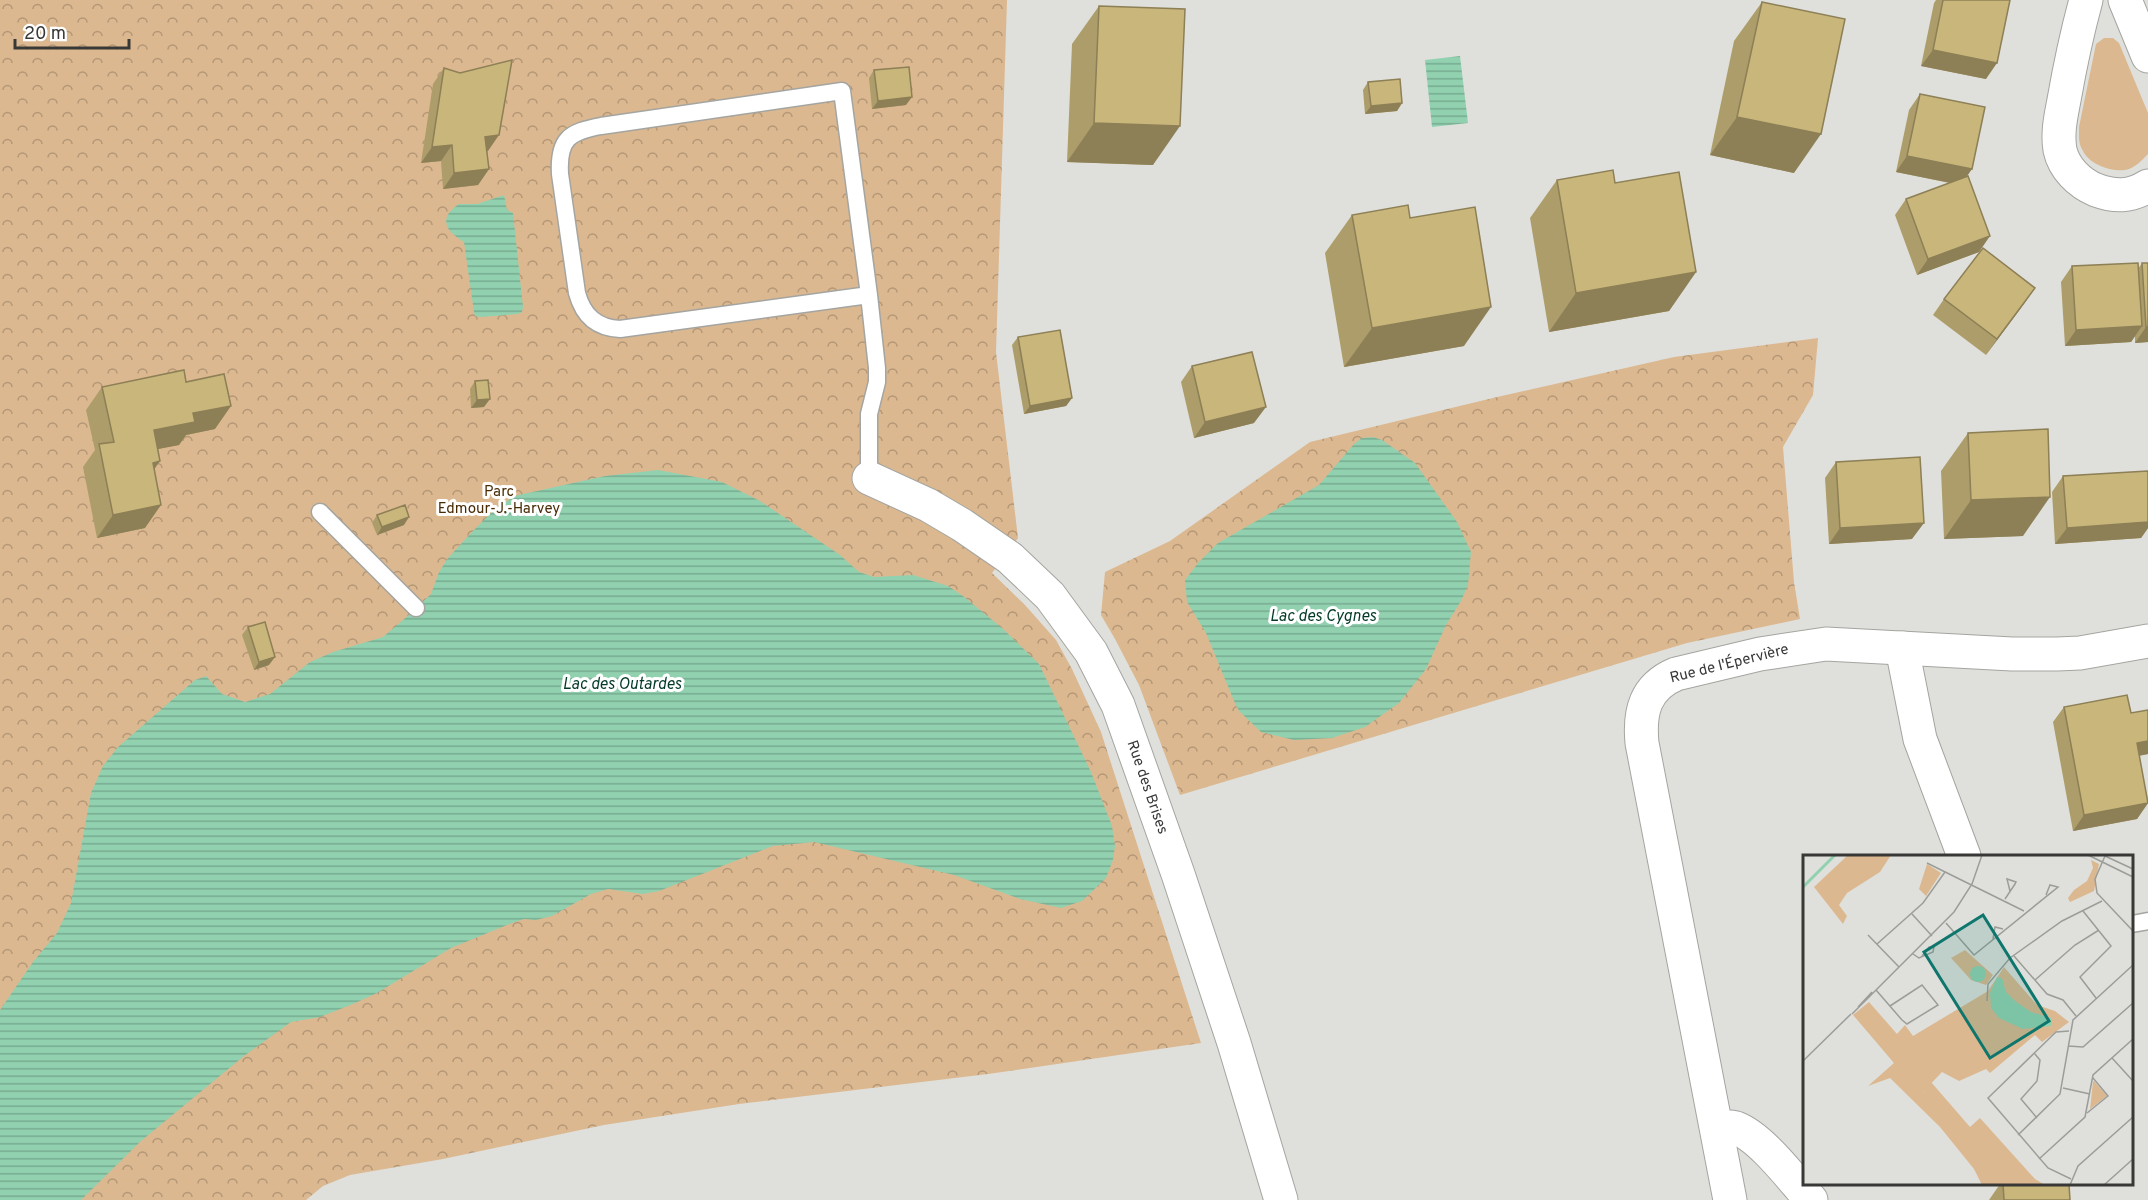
<svg xmlns="http://www.w3.org/2000/svg" width="2148" height="1200" viewBox="0 0 2148 1200" font-family="Overpass,sans-serif">
<defs>
<pattern id="park-crowns" width="20" height="18" patternUnits="userSpaceOnUse" patternTransform="scale(1.5)"><rect width="20" height="18" fill="#dcb890"/><path d="M2 6a3 3 0 1 1 6 0M12 15a3 3 0 1 1 6 0" fill="none" stroke="#b39776"/></pattern>
<pattern id="water-rules" width="6" height="5" patternUnits="userSpaceOnUse" patternTransform="scale(1.5)"><rect width="6" height="5" fill="#91d1b0"/><path d="M0 2.5h6" fill="none" stroke="#77ab90"/></pattern>
</defs>
<rect width="100%" height="100%" fill="#dfe0db"/>
<path fill="#dcb890" d="M2104,38h9l6,5 29,70v41c-6,6 -14,15 -23,16 -14,2 -36,-6 -42,-19 -5,-8 -4,-15 -4,-24l17,-83z"/>
<g fill="url(#park-crowns)">
<polygon points="0,0 1007,0 996,352 1018,538 992,573 1025,605 1056,640 1072,669 1101,732 1201,1043 988,1074 739,1104 604,1125 443,1159 350,1175 323,1186 306,1200 0,1200"/>
<polygon points="1818,338 1813,395 1783,447 1794,582 1800,619 1687,643 1180,795 1139,685 1115,639 1101,615 1105,572 1170,541 1310,442 1497,397 1674,357"/>
</g>
<g fill="url(#water-rules)">
<polygon points="1460,56 1468,123 1432,127 1425,60"/>
<path d="M504,195l3,15 6,3 10,94 -1,5 -4,2 -37,3 -6,-1 -1,-4 -10,-70c-19,-11 -26,-24 -5,-38h18z"/>
<polygon points="1373,437 1382,440 1415,463 1457,522 1471,552 1468,585 1461,601 1446,625 1426,669 1399,703 1365,727 1332,738 1294,740 1261,732 1239,711 1234,701 1206,633 1187,602 1185,580 1198,563 1218,543 1319,485 1354,444 1362,438"/>
<polygon points="658,470 722,482 760,501 840,555 859,572 874,577 913,575 948,586 963,596 1002,628 1039,664 1091,772 1112,826 1115,846 1113,860 1106,878 1082,901 1061,908 1020,899 954,875 814,842 773,846 659,891 643,894 608,889 591,894 552,916 536,920 524,919 512,923 451,948 377,993 353,1004 320,1017 291,1022 244,1056 141,1141 81,1200 0,1200 0,1010 33,962 57,933 71,903 91,793 103,766 118,747 195,680 206,676 222,694 245,702 270,694 310,662 333,652 383,637 410,614 431,594 439,572 448,558 472,532 490,514 514,496 605,476"/>
</g>
<g fill="none" stroke-linecap="round" stroke-linejoin="round">
<g stroke="#a4a5a0" stroke-width="19">
<g id="service">
<path d="M869,478v-64l8,-32v-14l-8,-73 -27,-204 -241,35c-32,6 -43,13 -41,48l17,119c6,22 19,35 43,36l249,-34"/>
<polyline points="320,512 416,608"/>
<polyline points="2132,924 2148,921"/>
</g>
</g>
<g stroke="#a4a5a0" stroke-width="35">
<g id="minor">
<path d="M2086,0c-9,33 -16,66 -22,100 -3,16 -7,33 -4,50 4,18 19,33 36,40 19,7 34,7 52,-4"/>
<polyline points="2125,0 2148,56"/>
<polyline points="869,478 928,505 962,525 1010,558 1050,596 1091,652 1118,705 1178,874 1234,1043 1281,1200"/>
<polyline points="1902,648 1920,739 1964,856"/>
<path d="M1717,1127c6,0 13,-1 19,1 25,9 57,52 75,72"/>
<path d="M1730,1200l-88,-457c-3,-31 3,-56 34,-69l84,-20 66,-10 186,10h45l23,-1 68,-12"/>
</g>
</g>
<use href="#service" stroke="#fff" stroke-width="16"/>
<use href="#minor" stroke="#fff" stroke-width="33"/>
</g>
<g fill="#ad9d6a">
<polygon points="1936,0 2010,0 1986,79 1921,66 1934,3"/>
<polygon points="1762,2 1794,173 1710,155 1734,41"/>
<polygon points="1099,6 1153,165 1067,162 1072,44"/>
<polygon points="444,68 488,151 487,151 489,169 478,185 443,189 441,161 421,163 433,84"/>
<polygon points="874,70 906,105 872,109 869,78"/>
<polygon points="1368,82 1402,103 1397,111 1365,114 1363,90"/>
<polygon points="1920,94 1966,177 1979,252 1917,275 1895,215 1906,199 1950,183 1896,172 1909,110"/>
<polygon points="1557,180 1615,183 1696,272 1669,311 1549,332 1530,218"/>
<polygon points="1352,215 1410,218 1464,346 1344,367 1325,253"/>
<polygon points="2142,263 2148,342 2135,343 2135,336 2131,342 2065,346 2061,282 2072,266 2138,269"/>
<polygon points="2035,288 1986,355 1933,315 1944,299"/>
<polygon points="1018,337 1072,398 1066,406 1024,414 1012,345"/>
<polygon points="1192,366 1254,423 1194,438 1181,382"/>
<polygon points="475,381 484,407 471,408 470,389"/>
<polygon points="186,382 215,429 186,435 179,445 158,449 145,528 97,538 83,467 95,450 86,410 102,387"/>
<polygon points="1968,433 2023,536 1944,539 1941,471"/>
<polygon points="1836,462 1912,539 1829,544 1825,478"/>
<polygon points="2148,471 2148,528 2141,538 2055,544 2052,492 2063,476"/>
<polygon points="377,515 404,525 377,535 372,523"/>
<polygon points="248,627 269,665 254,670 242,635"/>
<polygon points="2064,707 2131,713 2148,710 2148,754 2139,756 2148,803 2137,819 2073,831 2053,722"/>
<polygon points="2000,1184 2069,1184 2070,1200 1989,1200"/>
</g>
<g fill="#8d7f56">
<polygon points="1933,50 1997,63 1986,79 1921,66"/>
<polygon points="912,97 906,105 872,109 878,101"/>
<polygon points="1402,103 1397,111 1365,114 1371,106"/>
<polygon points="1737,117 1821,134 1794,173 1710,155"/>
<polygon points="1094,123 1180,126 1153,165 1067,162"/>
<polygon points="499,135 488,151 474,153 485,137"/>
<polygon points="452,145 441,161 421,163 432,147"/>
<polygon points="1907,156 1972,169 1961,185 1896,172"/>
<polygon points="489,169 478,185 443,189 454,173"/>
<polygon points="1990,236 1979,252 1917,275 1928,259"/>
<polygon points="1696,272 1669,311 1549,332 1576,293"/>
<polygon points="2035,288 2024,304 1986,355 1997,339"/>
<polygon points="1491,307 1464,346 1344,367 1372,328"/>
<polygon points="2142,326 2131,342 2065,346 2076,330"/>
<polygon points="2146,327 2148,327 2148,342 2135,343"/>
<polygon points="1072,398 1066,406 1024,414 1030,406"/>
<polygon points="490,399 484,407 471,408 477,400"/>
<polygon points="231,406 215,429 186,435 179,445 137,453 154,430 193,413"/>
<polygon points="1266,407 1254,423 1194,438 1205,422"/>
<polygon points="160,461 144,484 153,463"/>
<polygon points="2050,497 2023,536 1944,539 1971,500"/>
<polygon points="161,505 145,528 97,538 113,515"/>
<polygon points="409,517 404,525 377,535 382,527"/>
<polygon points="2148,522 2148,528 2141,538 2055,544 2067,528"/>
<polygon points="1924,523 1912,539 1829,544 1840,528"/>
<polygon points="275,657 269,665 254,670 259,662"/>
<polygon points="2148,741 2148,754 2126,758 2137,743"/>
<polygon points="2148,803 2137,819 2073,831 2084,815"/>
</g>
<g fill="#c9b67b" stroke="#8d7f56" stroke-width="1.5">
<polygon points="1943,0 2010,0 1997,63 1933,50"/>
<polygon points="1762,2 1845,19 1821,134 1737,117"/>
<polygon points="1099,6 1185,9 1180,126 1094,123"/>
<polygon points="512,60 499,135 485,137 489,169 454,173 452,145 432,147 444,68 460,73"/>
<polygon points="909,67 912,97 878,101 874,70"/>
<polygon points="1400,79 1402,103 1371,106 1368,82"/>
<polygon points="1920,94 1985,107 1972,169 1907,156"/>
<polygon points="1613,170 1615,183 1679,172 1696,272 1576,293 1557,180"/>
<polygon points="1968,176 1990,236 1928,259 1906,199"/>
<polygon points="1408,205 1410,218 1475,207 1491,307 1372,328 1352,215"/>
<polygon points="1983,248 2035,288 1997,339 1944,299"/>
<polygon points="2138,263 2142,326 2076,330 2072,266"/>
<polygon points="2142,263 2148,263 2148,327 2146,327"/>
<polygon points="1060,330 1072,398 1030,406 1018,337"/>
<polygon points="1252,352 1266,407 1205,422 1192,366"/>
<polygon points="184,370 186,382 224,374 231,406 193,413 195,422 154,430 160,461 153,463 161,505 113,515 99,444 114,442 102,387"/>
<polygon points="488,380 490,399 477,400 475,381"/>
<polygon points="2048,429 2050,497 1971,500 1968,433"/>
<polygon points="1920,457 1924,523 1840,528 1836,462"/>
<polygon points="2148,471 2148,522 2067,528 2063,476"/>
<polygon points="405,505 409,517 382,527 377,515"/>
<polygon points="265,622 275,657 259,662 248,627"/>
<polygon points="2127,695 2131,713 2148,710 2148,741 2137,743 2148,803 2084,815 2064,707"/>
<polygon points="2003,1184 2069,1184 2070,1200 2004,1200"/>
</g>
<g text-anchor="middle" stroke-width="6" stroke-linejoin="round" paint-order="stroke">
<g font-size="15" fill="#482b04" stroke="#fff">
<text x="499" y="496">Parc<tspan x="499" dy="17">Edmour-J.-Harvey</tspan></text>
</g>
<g font-size="15" fill="#383836" stroke="#fff">
<text transform="translate(1729 663) rotate(-14)" y="5">Rue de l'Épervière</text>
<text transform="translate(1148 787) rotate(71)" y="5">Rue des Brises</text>
</g>
<g font-size="16" font-style="italic" fill="#043b26" stroke="#fff">
<text x="1323" y="621">Lac des Cygnes</text>
<text x="622" y="689">Lac des Outardes</text>
</g>
</g>
<g transform="translate(1803 855)">
<rect width="330" height="330" fill="#dfe0db"/>
<path d="M288,5l8,4 -5,27 -24,11 -2,-4 6,-8 13,-9 6,-13z" fill="#dcb890"/>
<path d="M45,0h43l-11,17 -33,21 -8,12 8,11 -4,8 -29,-37zM55,165l64,73 9,-11 39,45 10,-9 55,61 10,6h-63l-8,-16 -34,-42 -50,-49 -22,8 26,-23z" fill="#dcb890"/>
<path d="M124,9l14,9 -15,23 -7,-7zM162,95l28,25 -7,10 -15,-5 -20,-22zM201,112l33,38 18,6 14,11 -27,20 -7,-7 -45,38 -4,-4 -27,12 -17,-9 -21,22 -68,-79 16,-13 28,32 8,-9 8,11 75,-45zM291,226l13,15 -17,13 3,-27z" fill="#dcb890"/>
<path d="M167 119a8 8 0 1 1 16 0a8 8 0 1 1-16 0ZM194,122l5,1 4,14 9,9 16,11 20,6 1,8 -29,3 -24,-11 -8,-10 -1,-15z" fill="#91d1b0"/>
<path fill="none" stroke="#91d1b0" stroke-width="3" d="M0,32l32,-32"/>
<path fill="none" stroke="#9c9d99" stroke-width="1.5" d="M285,0l45,22M302,1l-10,23 2,14 36,38M302,1l28,13M124,8l97,48M202,44l10,-15 1,-2 -9,-3 3,12M280,56l28,35 -31,31 16,21M109,59l20,22M143,68l28,32 84,-68 -8,-2 -4,10M65,80l31,32M190,84l2,-12 8,2M74,89l46,-41 22,-31M110,99l6,4 14,-6 1,-5h-5l-7,9M211,101l33,38 16,6 13,16M232,125l40,-35 24,-15M73,135l26,30 5,4 31,-19 -16,-20 -32,21M184,146l1,-17 22,-26 52,-37 40,-20M55,152l14,-15M49,159l102,-102 18,-28 10,-29M266,176l-13,1 -68,66 60,70 23,11M265,191l15,1 50,-44M231,198l6,7 -3,21 -16,18 16,19M309,203l21,23M0,206l48,-47M260,233l27,6M284,258l21,-17 -15,-18M215,280l42,-41 13,-74 60,-55M236,304l46,-42 8,-42 40,-36M267,330l8,-19 55,-49M301,330l29,-26"/>
<path fill="#0f766e" fill-opacity="0.15" stroke="#0f766e" stroke-width="3" d="M180,60l66,106 -59,37 -66,-106z"/>
<rect width="330" height="330" fill="none" stroke="#383836" stroke-width="3"/>
</g>
<path d="M15 39v9h114v-9" fill="none" stroke="#383836" stroke-width="3"/>
<text x="24" y="39" font-size="18" fill="#383836" stroke="#ffffff" stroke-width="4.5" paint-order="stroke">20 m</text>
</svg>
